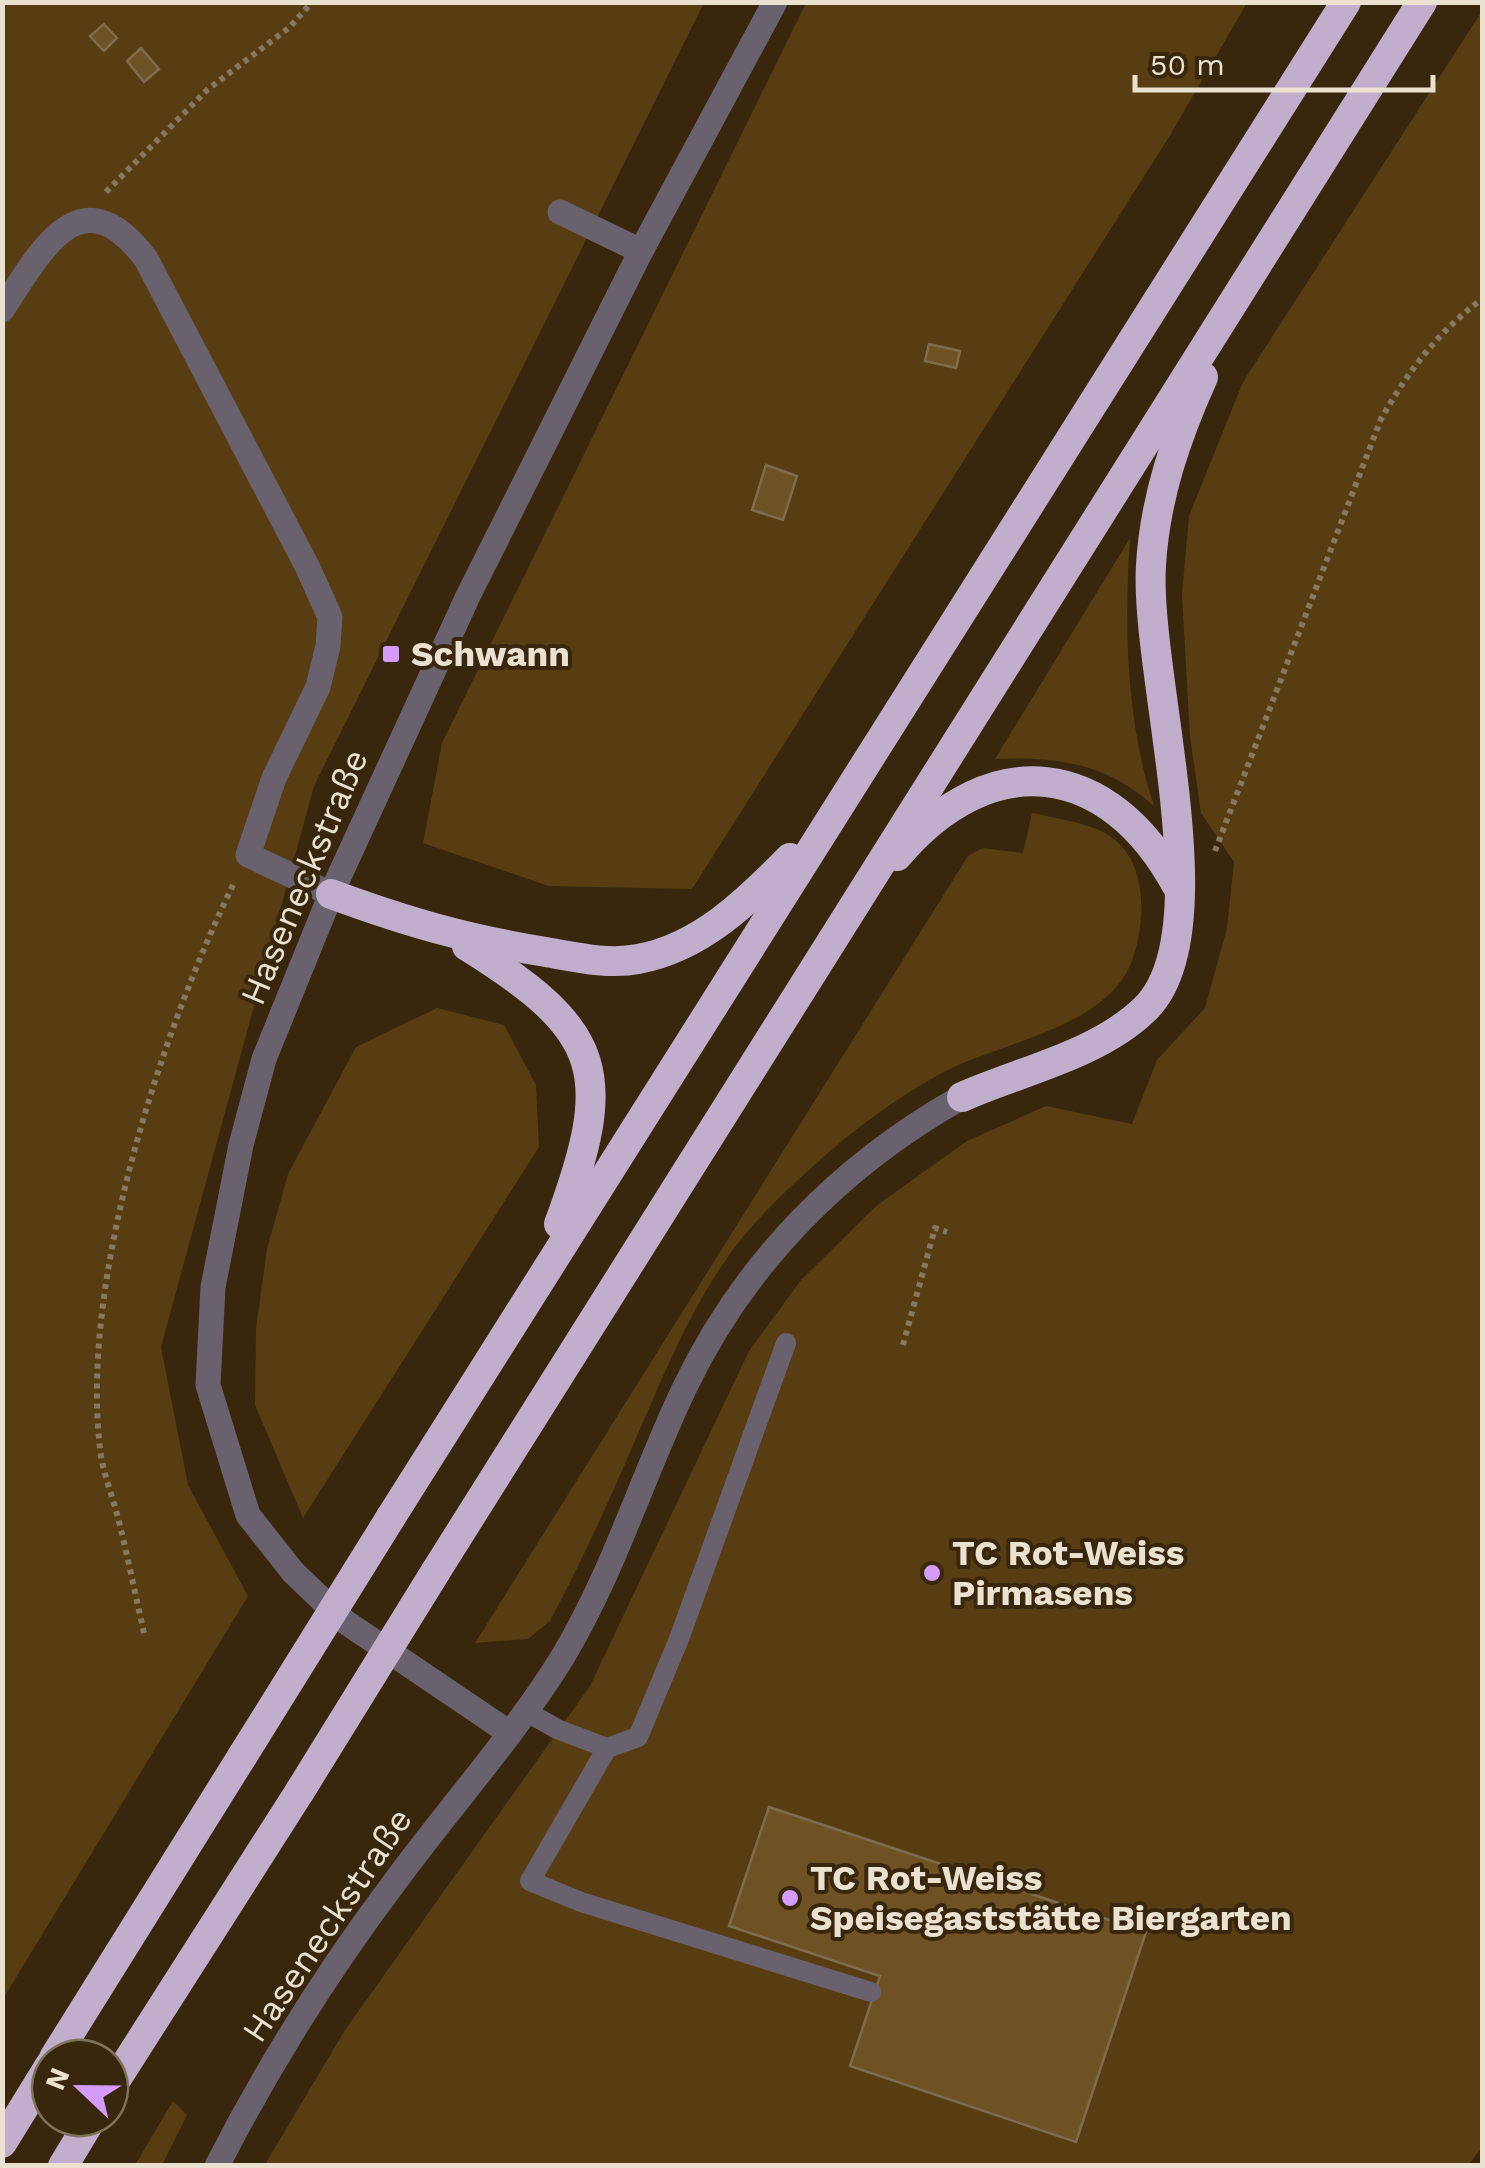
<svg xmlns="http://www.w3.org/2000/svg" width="1485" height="2168" viewBox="0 0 1485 2168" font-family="'Work Sans',sans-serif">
<rect width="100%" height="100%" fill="#38270d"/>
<g fill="#573d11">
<polygon points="3,3 704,3 314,786 161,1347 188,1485 248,1596 3,1999"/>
<polygon points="806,3 1247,3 1169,137 692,889 549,886 423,843 442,743"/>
<polygon points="1482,11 1482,2147 1468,2166 264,2166 345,2030 590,1686 749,1351 801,1280 876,1206 967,1141 1046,1106 1132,1124 1157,1060 1205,1008 1227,928 1234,862 1201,813 1190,737 1182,594 1189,516 1243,382"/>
<path d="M1130,538c-6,88 -4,184 24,268 -46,-42 -97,-50 -159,-47z"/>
<path d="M1032,813c23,5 52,9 73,20 44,24 42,89 26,130 -26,66 -135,80 -191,111 -40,22 -76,48 -111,78 -29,26 -61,54 -86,85 -48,59 -76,131 -106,199 -27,63 -55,125 -87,185l-22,18 -53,4 493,-787 14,-8 41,5z"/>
<polygon points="437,1008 504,1025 536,1085 539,1147 303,1518 255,1405 256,1328 267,1249 288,1174 356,1047"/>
<polygon points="173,2101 187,2115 162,2165 135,2165"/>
</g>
<g fill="#6f5223" stroke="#7f6c50" stroke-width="2.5">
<polygon points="104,24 117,38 104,51 90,36"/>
<polygon points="141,48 159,69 144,82 127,61"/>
<polygon points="929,344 960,351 956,368 925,361"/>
<polygon points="766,465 797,476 783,520 752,510"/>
<polygon points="769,1807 1146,1932 1076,2142 850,2066 880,1976 729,1926"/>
</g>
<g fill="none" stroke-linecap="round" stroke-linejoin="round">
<g stroke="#867863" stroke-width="6" stroke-dasharray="5 5" stroke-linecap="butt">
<polyline points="106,192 207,90 290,27 312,2"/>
<path d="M1215,851l166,-432c28,-49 56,-86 101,-120"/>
<polyline points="903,1345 935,1228 947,1232"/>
<path d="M144,1633c-9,-40 -17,-80 -27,-119 -6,-22 -15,-44 -17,-66 -20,-166 61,-416 134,-565"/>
</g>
<g stroke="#69626e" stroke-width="20">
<polyline points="524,1710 557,1729 607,1748 638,1737 679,1639 786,1343"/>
<polyline points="607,1748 530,1881 581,1902 871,1992"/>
</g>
<g stroke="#69626e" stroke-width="25">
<polyline points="560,212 641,251"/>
<path d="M2,310c40,-61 79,-137 144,-51l161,307 23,51 -2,29 -10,41 -44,91 -26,77 83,39"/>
<polyline points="508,1732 344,1621 293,1572 248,1515 208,1385 213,1287 241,1145 264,1059 331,894 468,596 641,251 775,2"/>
<path d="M217,2166c51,-100 110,-194 177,-283 55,-75 119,-146 168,-225 51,-84 80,-181 122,-269 60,-126 157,-224 278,-292"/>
</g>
<g stroke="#c0aecc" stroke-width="30">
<path d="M897,856c94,-111 212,-96 280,30"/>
<path d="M331,894c76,28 135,45 215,58 29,5 63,13 92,7 62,-11 110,-58 152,-101"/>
<path d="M467,946c137,85 148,127 92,278"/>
<path d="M962,1097c58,-26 136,-42 183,-88 79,-76 -1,-336 6,-444 4,-67 25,-128 52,-188"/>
<polyline points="391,1517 1346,2"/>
<polyline points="436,1571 1422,2"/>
<polyline points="54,2058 243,1755"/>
<polyline points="110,2089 300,1791"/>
<polyline points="2,2143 50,2065"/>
<polyline points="63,2166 92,2118"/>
</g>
<g stroke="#c0aecc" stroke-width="30">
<polyline points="243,1755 391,1517"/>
<polyline points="300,1791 436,1571"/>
</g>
</g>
<g fill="#d59bfa" stroke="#38270d" stroke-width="4">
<rect x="381" y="644" width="20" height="20" rx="5"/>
<circle cx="932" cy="1573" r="10"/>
<circle cx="790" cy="1898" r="10"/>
</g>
<g text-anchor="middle" stroke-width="8" stroke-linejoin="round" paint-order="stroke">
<g font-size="35" font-weight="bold" fill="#ebe1d1" stroke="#38270d" text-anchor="start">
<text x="411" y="666">Schwann</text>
<text x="952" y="1565">TC Rot-Weiss<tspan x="952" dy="40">Pirmasens</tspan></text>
<text x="810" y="1890">TC Rot-Weiss<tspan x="810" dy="40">Speisegaststätte Biergarten</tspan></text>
</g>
<g font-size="35" fill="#ebe1d1" stroke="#38270d">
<text transform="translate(304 877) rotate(-67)" y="12">Haseneckstraße</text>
<text transform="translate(327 1925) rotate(-56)" y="12">Haseneckstraße</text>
</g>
</g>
<rect width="1485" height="2168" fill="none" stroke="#ebe1d1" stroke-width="10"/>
<g transform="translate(80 2088) rotate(292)"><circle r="48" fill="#38270d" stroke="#80715b" stroke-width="2.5"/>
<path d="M0-8L18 38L0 25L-18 38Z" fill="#d59bfa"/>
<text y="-15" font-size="28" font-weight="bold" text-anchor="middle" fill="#ebe1d1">N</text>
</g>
<path d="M1135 75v15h298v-15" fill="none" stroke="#ebe1d1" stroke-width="5"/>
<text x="1150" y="75" font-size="30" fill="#ebe1d1" stroke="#38270d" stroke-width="8" paint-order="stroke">50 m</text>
</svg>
